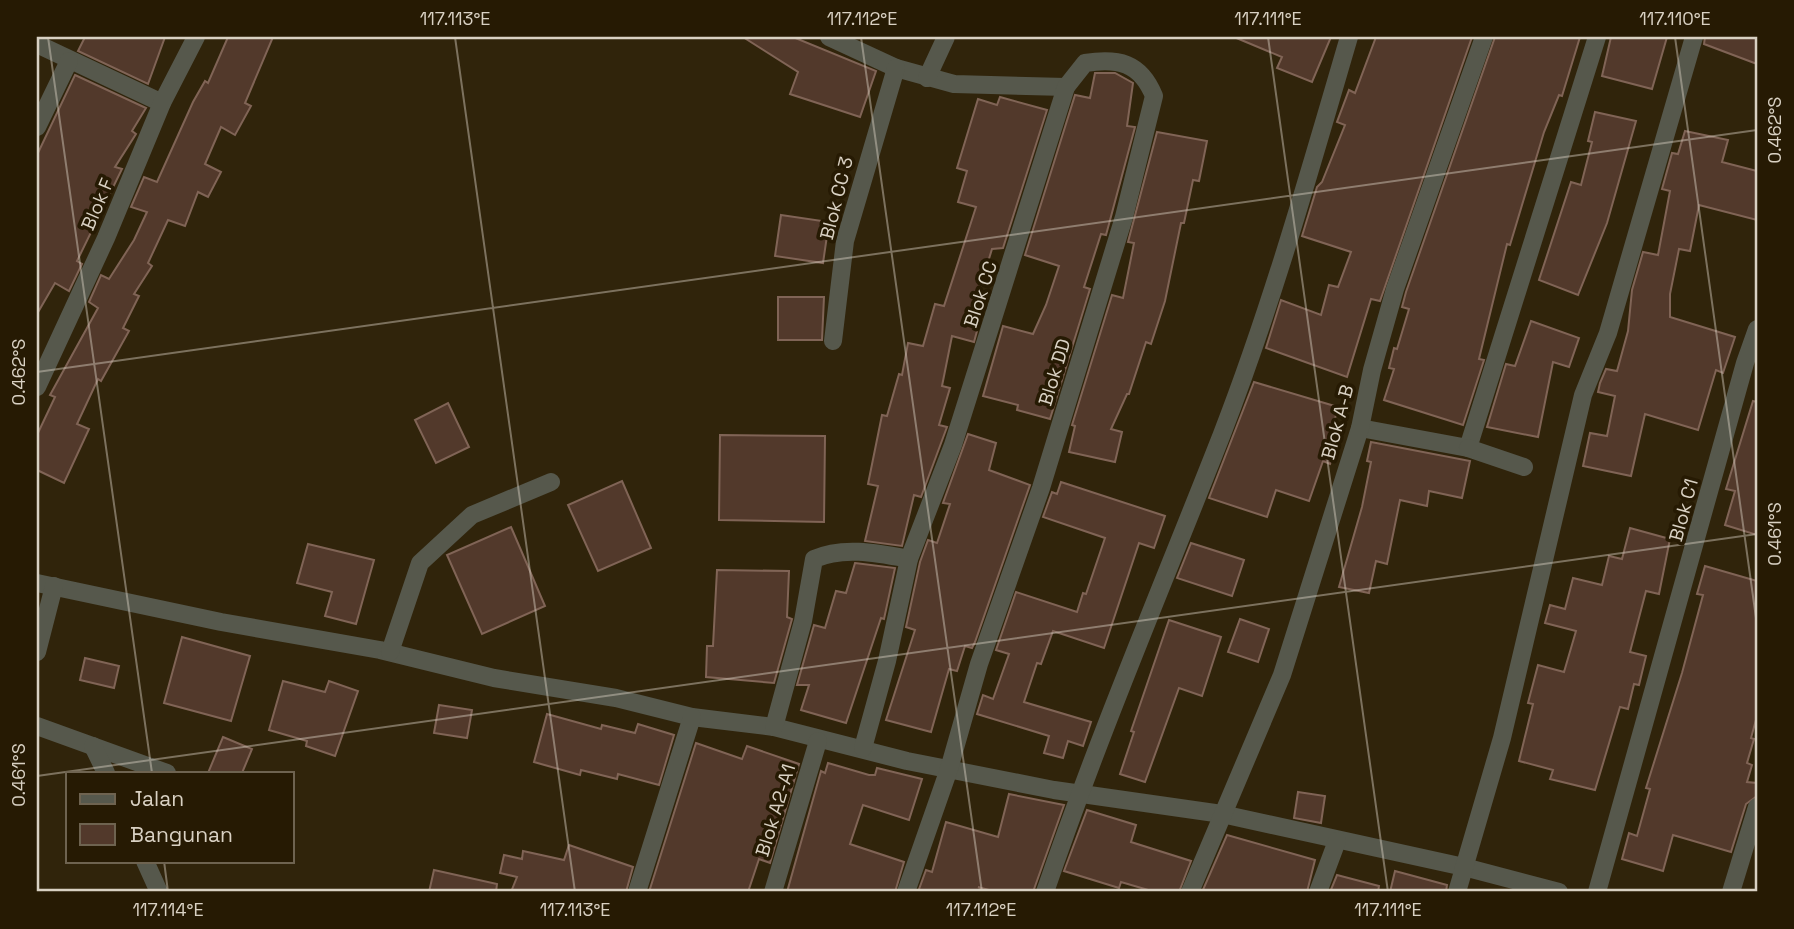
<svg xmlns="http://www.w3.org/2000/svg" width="1794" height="929" viewBox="0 0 1794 929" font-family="'Space Grotesk',sans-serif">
<rect width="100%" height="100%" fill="#30240b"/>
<g fill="#52392b" stroke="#806456" stroke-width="2">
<polygon points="85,37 165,37 148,84 78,51"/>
<polygon points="228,37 273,37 245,103 251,106 235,135 221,127 205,164 221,172 208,197 198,192 185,226 168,220 148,263 152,266 134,294 139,296 123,328 129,331 101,381 98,379 77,424 89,429 64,483 37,470 37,435 55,397 50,395 98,308 89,302 101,275 109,279 134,240 147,212 131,207 144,177 157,182 193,102 205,81 208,83"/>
<polygon points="743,37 793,37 876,71 860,117 790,94 798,72"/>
<polygon points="1234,37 1331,37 1312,82 1277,68 1282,57"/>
<polygon points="1376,37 1472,37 1380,301 1371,299 1347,377 1266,348 1281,300 1321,315 1329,285 1338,287 1351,252 1302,236 1317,187 1322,182 1345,125 1337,122 1349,90 1355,93"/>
<polygon points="1495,37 1580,37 1562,96 1559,95 1544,132 1510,245 1507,244 1479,359 1484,360 1463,425 1384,400 1394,369 1389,368 1394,348 1397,349 1409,309 1402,307 1406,292"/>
<polygon points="1611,37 1667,37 1652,89 1602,76"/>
<polygon points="1705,37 1757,37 1757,64 1704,44"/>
<polygon points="1095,73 1115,73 1133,83 1127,126 1135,127 1106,235 1101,234 1084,287 1090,289 1050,419 1017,410 1018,405 983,396 1003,326 1033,334 1046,305 1059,266 1025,255 1075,95 1090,98"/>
<polygon points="75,75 146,108 132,131 136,134 115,167 122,169 77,261 82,264 69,291 55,283 37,314 37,155"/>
<polygon points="1000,97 1047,110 1003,248 992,249 972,314 973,318 980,320 974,342 952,336 942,386 950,388 939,425 947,427 921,497 914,495 902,546 865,541 878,486 868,484 882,415 887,416 899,374 902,375 908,343 923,346 935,304 944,306 976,207 958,202 967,171 957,168 978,99 997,105"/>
<polygon points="1595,112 1636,121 1607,223 1578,295 1539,280 1571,182 1581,185 1592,142 1588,141"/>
<polygon points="1685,131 1728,140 1722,162 1757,171 1757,220 1699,205 1690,251 1679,249 1670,294 1670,317 1735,337 1723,373 1716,370 1698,430 1645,414 1631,476 1583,466 1590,433 1607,436 1615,396 1598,392 1600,383 1606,369 1617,371 1628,331 1632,290 1643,252 1658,255 1670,191 1662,189 1672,153 1678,154"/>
<polygon points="1157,132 1207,141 1199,181 1193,180 1184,223 1181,223 1165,301 1151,344 1146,342 1129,394 1127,394 1111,429 1122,432 1115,462 1069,452 1075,426 1072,425 1112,295 1123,298 1134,243 1128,242"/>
<polygon points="781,215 829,222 823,263 775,256"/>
<polygon points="778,297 824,297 822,340 778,340"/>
<polygon points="1531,321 1579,338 1569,367 1553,362 1538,437 1487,427 1506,364 1515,366"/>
<polygon points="1254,382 1338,407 1330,438 1338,441 1330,464 1323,461 1309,501 1276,490 1267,517 1209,498"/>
<polygon points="1753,401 1757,402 1757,535 1725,525 1735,491 1726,489"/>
<polygon points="448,403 469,447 436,463 415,420"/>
<polygon points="968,434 996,443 989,470 1030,485 975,642 972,648 965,646 957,671 949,669 931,732 886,720 915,630 906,627 920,562 928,540 937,543 950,504 943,503"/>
<polygon points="720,435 825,436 824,522 719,520"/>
<polygon points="1371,442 1470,461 1462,498 1429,491 1427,506 1400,500 1387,564 1376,561 1369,593 1339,587 1362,507 1371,462 1367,461"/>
<polygon points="622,481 651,548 598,571 568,505"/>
<polygon points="1061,482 1165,516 1154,548 1139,543 1104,648 1053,631 1041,664 1037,663 1024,702 1091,722 1083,746 1068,741 1063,758 1044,753 1049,736 977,714 983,695 993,699 1009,654 996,650 1016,592 1077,612 1083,593 1086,594 1105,538 1043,517 1052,492 1057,494"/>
<polygon points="511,527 545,606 482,634 447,555"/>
<polygon points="1630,528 1670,539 1659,594 1646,591 1630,652 1646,656 1639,685 1634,684 1628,709 1620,707 1595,790 1550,779 1553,770 1519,761 1533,704 1528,703 1538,665 1564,672 1576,631 1545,623 1550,605 1565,609 1573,578 1602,585 1609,556 1622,559"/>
<polygon points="1191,543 1244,560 1232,596 1177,578"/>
<polygon points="308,544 374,560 356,624 325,616 332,592 297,583"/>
<polygon points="855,563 895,568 884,619 881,618 846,723 801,710 809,685 797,685 814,625 825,628 836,591 846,593"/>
<polygon points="1705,566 1757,581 1757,716 1751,738 1754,739 1747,763 1752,765 1747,782 1757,783 1757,796 1746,804 1731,852 1673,835 1663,871 1622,859 1629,833 1637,836 1650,789 1646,788 1682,673 1703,595 1697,594"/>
<polygon points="717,570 789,571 787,617 792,619 774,683 706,677 707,646 713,646"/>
<polygon points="1240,619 1269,629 1258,662 1228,652"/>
<polygon points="1169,620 1221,637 1202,696 1179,688 1145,782 1120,774 1134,732 1131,731"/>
<polygon points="182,637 250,656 231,721 164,703"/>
<polygon points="85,658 119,666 114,688 80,680"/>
<polygon points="283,681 325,692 329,681 358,691 335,756 306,746 307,741 269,730"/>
<polygon points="439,705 472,710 467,738 434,733"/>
<polygon points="547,714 601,729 602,725 635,733 638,724 674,735 659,785 618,774 617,779 581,770 580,775 534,762"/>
<polygon points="223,737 252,749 242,773 208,773"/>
<polygon points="696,743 742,759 747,746 799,764 770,863 759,859 748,892 649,892"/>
<polygon points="828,763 869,775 875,775 877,768 922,779 909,820 863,805 850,844 904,862 895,892 787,892 821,771 825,773"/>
<polygon points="1298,792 1325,796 1321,823 1294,818"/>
<polygon points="1009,794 1064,805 1033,892 996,892 978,887 983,889 982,892 918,892 926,870 932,872 946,822 998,837"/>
<polygon points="1087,810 1136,825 1131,842 1191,861 1179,892 1155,892 1121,882 1119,888 1064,871"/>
<polygon points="1227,835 1315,860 1307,892 1202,892"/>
<polygon points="569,845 633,867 626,892 511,892 517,877 500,873 504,855 522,859 523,851 564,860"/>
<polygon points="434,870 497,884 496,892 429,892"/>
<polygon points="1395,871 1447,885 1446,892 1390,892"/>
<polygon points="1337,875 1379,886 1378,892 1330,892"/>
</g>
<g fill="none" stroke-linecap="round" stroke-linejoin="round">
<g stroke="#56584c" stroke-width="18">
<polyline points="829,37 896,68 954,84 1066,87"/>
<polyline points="37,44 162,103"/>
<polyline points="927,78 946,37"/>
<polyline points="37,127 69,61"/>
<polyline points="833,341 845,241 896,68"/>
<polyline points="37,387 106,238 162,103 196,37"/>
<polyline points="1360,428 1468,448 1597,37"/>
<polyline points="1468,448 1524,467"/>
<polyline points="37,583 221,622 380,650 494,678 616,698 692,717 774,727 907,761 1054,790 1222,814 1464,867 1559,892"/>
<polyline points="37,652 54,586"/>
<polyline points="390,652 420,563 472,515 551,482"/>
<polyline points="37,726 167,773"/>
<path d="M774,727l29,-106 11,-62c29,-13 63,-6 95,0"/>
<polyline points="93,746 106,773"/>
<path d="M863,748l24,-87 22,-102 44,-114 113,-358 19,-24c33,-5 55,-1 69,33l-30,121 -83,271 -62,176 -30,105 -43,123"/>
<polyline points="145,861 159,892"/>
<polyline points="637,892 692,717"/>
<polyline points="773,892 818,741"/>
<path d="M1045,892c53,-155 117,-305 177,-458 50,-129 88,-264 127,-397"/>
<polyline points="1190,892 1282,675 1360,428 1372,370 1395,289 1484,37"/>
<polyline points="1318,892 1337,841"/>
<polyline points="1457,892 1502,738 1583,395 1608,333 1694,37"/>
<polyline points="1597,892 1745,363 1757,329"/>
<polyline points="1731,892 1757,807"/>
</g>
</g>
<path fill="none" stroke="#d9d1c3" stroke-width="2" stroke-opacity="0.45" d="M48,37l104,736M455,37l120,855M861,37l121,855M1268,37l120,855M1675,37l82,588M37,372l1720,-242M37,776l1720,-242M164,861l4,31"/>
<g text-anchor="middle" stroke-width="7" stroke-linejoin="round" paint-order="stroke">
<g font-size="19" fill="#d9d1c3" stroke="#261a03">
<text transform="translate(836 198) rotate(-76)" y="7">Blok CC 3</text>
<text transform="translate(97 204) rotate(-67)" y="7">Blok F</text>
<text transform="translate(980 294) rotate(-72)" y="7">Blok CC</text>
<text transform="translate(1054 372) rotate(-73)" y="7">Blok DD</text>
<text transform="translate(1337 422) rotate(-75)" y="7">Blok A-B</text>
<text transform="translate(1683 510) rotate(-75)" y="7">Blok C1</text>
<text transform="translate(775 810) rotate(-73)" y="7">Blok A2-A1</text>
</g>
</g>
<rect width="1794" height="929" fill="none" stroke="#261a03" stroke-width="77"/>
<rect x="66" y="772" width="228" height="91" fill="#261a03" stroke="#6e6350" stroke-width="2"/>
<rect x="80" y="794" width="35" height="10" fill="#56584c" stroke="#6e6350" stroke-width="2"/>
<text x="130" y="806" font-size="21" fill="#d9d1c3">Jalan</text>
<rect x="80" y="824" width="35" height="21" fill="#52392b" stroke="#6e6350" stroke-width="2"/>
<text x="130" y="842" font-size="21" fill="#d9d1c3">Bangunan</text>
<rect x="38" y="38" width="1718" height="852" fill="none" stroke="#d9d1c3" stroke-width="2.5"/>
<g font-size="18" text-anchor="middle" fill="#d9d1c3">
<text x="455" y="25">117.113°E</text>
<text x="862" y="25">117.112°E</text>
<text x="1268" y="25">117.111°E</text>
<text x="1675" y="25">117.110°E</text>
<text transform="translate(1775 130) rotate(-90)" y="6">0.462°S</text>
<text transform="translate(19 372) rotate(-90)" y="6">0.462°S</text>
<text transform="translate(1775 534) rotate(-90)" y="6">0.461°S</text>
<text transform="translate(19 775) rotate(-90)" y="6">0.461°S</text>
<text x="168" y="916">117.114°E</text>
<text x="575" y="916">117.113°E</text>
<text x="981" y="916">117.112°E</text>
<text x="1388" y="916">117.111°E</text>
</g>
</svg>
